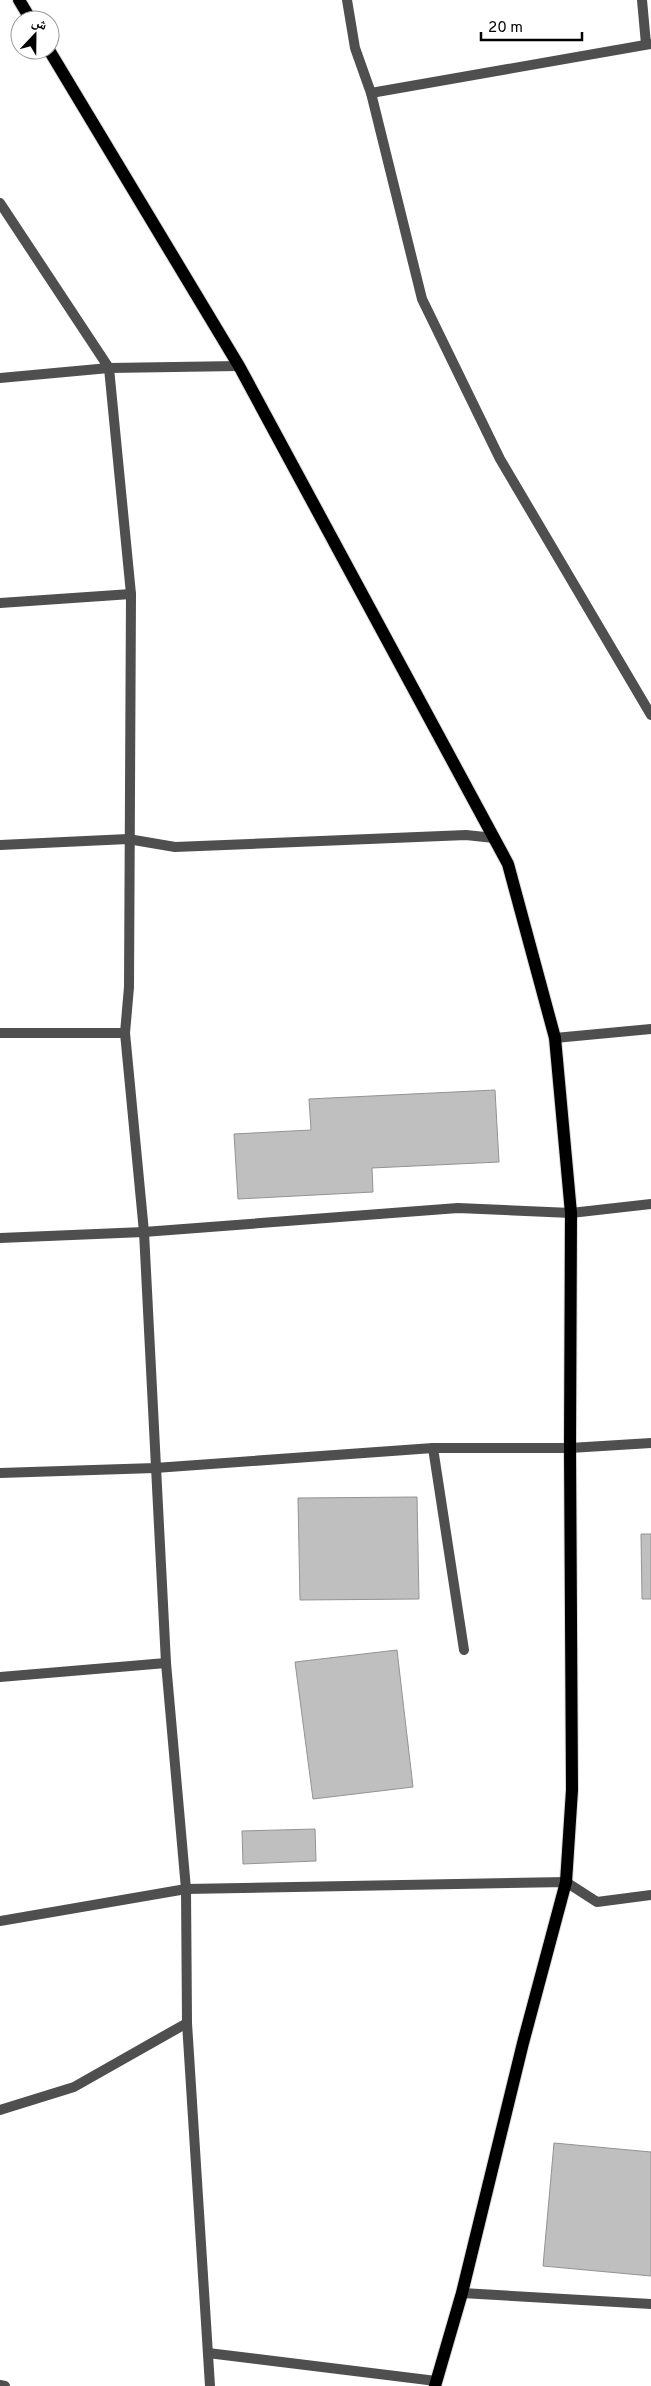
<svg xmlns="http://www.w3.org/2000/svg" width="651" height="2386" viewBox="0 0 651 2386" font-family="Overpass,'Noto Naskh Arabic',sans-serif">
<rect width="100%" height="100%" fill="#fff"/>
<g fill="#bfbfbf" stroke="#939393">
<polygon points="495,1090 499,1162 372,1168 373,1192 238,1199 234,1134 311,1130 309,1099"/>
<polygon points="417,1497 419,1599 300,1600 298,1498"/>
<polygon points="641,1534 651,1534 651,1599 642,1599"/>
<polygon points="397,1650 413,1787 313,1799 295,1662"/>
<polygon points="315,1829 316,1861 243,1864 242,1831"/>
<polygon points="554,2143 651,2152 651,2276 543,2266"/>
</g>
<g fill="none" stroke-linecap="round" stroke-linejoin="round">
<g stroke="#dbdbdb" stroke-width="14">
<g id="primary">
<polyline points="19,0 31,20"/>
<polyline points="49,50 239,366 508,864 555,1038 571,1213 570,1448 572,1790 566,1882 523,2043 462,2293 435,2386"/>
</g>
</g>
<g stroke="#4f4f4f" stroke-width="10">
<polyline points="347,0 355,48 371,93 422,299 500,459 651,715"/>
<polyline points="642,0 646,44"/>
<polyline points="371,93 651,44"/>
<polyline points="0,203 109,368 131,594 129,987 125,1033 144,1232 166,1663 186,1889 187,2023 210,2386"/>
<polyline points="0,378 109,368 239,366"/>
<polyline points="0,603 131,594"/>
<polyline points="0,845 128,839 175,847 466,835 494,838"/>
<polyline points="0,1033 125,1033"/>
<polyline points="555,1038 651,1029"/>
<polyline points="0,1238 144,1232 458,1208 571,1213 651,1204"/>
<polyline points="433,1448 464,1650"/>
<polyline points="0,1473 155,1468 433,1448 570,1448 651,1443"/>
<polyline points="0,1677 166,1663"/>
<polyline points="0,1921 186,1889 566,1882 597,1902 651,1895"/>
<polyline points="0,2110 74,2087 187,2023"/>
<polyline points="462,2293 651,2304"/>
<polyline points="208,2353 436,2381"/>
<polyline points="0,2385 5,2386"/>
</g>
<use href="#primary" stroke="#000" stroke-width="12"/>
</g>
<g transform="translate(35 35) rotate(22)"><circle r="24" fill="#ffffff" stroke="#999999"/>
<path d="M0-4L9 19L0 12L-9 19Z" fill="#000000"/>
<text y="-8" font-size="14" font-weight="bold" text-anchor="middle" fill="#000000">ش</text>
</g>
<path d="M481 32v8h101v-8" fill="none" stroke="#000000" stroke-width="2.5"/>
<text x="488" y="32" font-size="15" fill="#000000" stroke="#ffffff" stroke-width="4" paint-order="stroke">20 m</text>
</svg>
